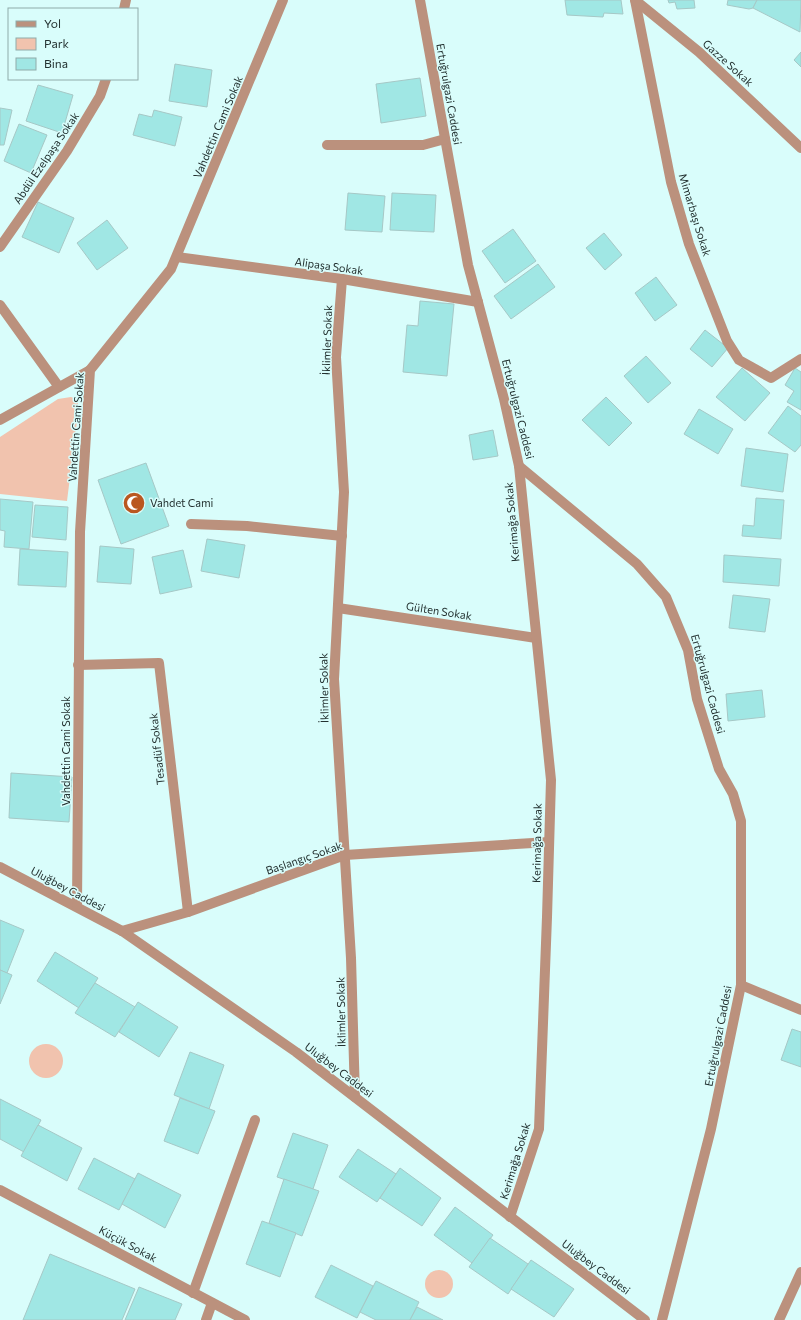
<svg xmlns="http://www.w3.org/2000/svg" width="801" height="1320" viewBox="0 0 801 1320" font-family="Commissioner,sans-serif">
<rect width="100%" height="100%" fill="#d9fdfb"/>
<g fill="#f1c3ae">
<polygon points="71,397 78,400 78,413 67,501 0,494 0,437 58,399"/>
<circle cx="46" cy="1061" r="17"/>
<circle cx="439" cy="1284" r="14"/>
</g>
<g fill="#a0e7e4" stroke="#a6c8c6">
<polygon points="565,0 621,0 623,14 604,13 603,17 567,15"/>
<polygon points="668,0 694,0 695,8 677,9 675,2 669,3"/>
<polygon points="728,0 757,0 753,8 749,9 727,5"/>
<polygon points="757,0 801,0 800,32 753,8"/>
<polygon points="801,52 801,67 794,60"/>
<polygon points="175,64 212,70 207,107 169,101"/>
<polygon points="420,78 426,116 381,123 376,84"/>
<polygon points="38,85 73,95 62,133 26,121"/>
<polygon points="0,108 12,110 4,145 0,145"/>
<polygon points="154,110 182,117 175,146 133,135 139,114 152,117"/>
<polygon points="19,124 47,135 31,173 4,161"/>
<polygon points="348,193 385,196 382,232 345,230"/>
<polygon points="392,193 436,195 434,232 390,230"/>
<polygon points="38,202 74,218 59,253 22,237"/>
<polygon points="107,220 128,248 97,270 77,243"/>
<polygon points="513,229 536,261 505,283 482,251"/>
<polygon points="604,233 622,255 605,270 586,248"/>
<polygon points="538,264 555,287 511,319 494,296"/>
<polygon points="656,277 677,305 655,321 635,293"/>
<polygon points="420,301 454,304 447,376 403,372 407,325 418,326"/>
<polygon points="705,330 728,348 712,367 690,349"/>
<polygon points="646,356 671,383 648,403 624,376"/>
<polygon points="742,368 770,393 745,421 716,397"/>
<polygon points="795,368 801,372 801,410 787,402 794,391 785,385"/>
<polygon points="606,397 632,423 609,446 582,420"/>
<polygon points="788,406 801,416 801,445 795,452 768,433"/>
<polygon points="699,409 733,429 718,454 684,434"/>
<polygon points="493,430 498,456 473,460 469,435"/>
<polygon points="746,448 788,454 783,492 741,486"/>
<polygon points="146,463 169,526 121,544 98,480"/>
<polygon points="756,498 784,500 781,539 742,536 743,525 754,526"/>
<polygon points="0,499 33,502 29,549 4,547 5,531 0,530"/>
<polygon points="35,505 68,507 66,540 32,537"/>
<polygon points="207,539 245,545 239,578 201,571"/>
<polygon points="100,546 134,549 131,584 97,582"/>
<polygon points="20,549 68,552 66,587 18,585"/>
<polygon points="183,550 192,587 160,594 152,557"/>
<polygon points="724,555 781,559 779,586 723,582"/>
<polygon points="733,595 770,599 765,632 729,628"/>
<polygon points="762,690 765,717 728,721 726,694"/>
<polygon points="11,773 72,777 69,822 9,818"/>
<polygon points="0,920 24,930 7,973 0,970"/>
<polygon points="55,952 98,978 79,1008 37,981"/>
<polygon points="0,970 12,975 0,1004"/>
<polygon points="95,983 135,1007 115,1037 75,1013"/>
<polygon points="138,1002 178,1027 159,1057 119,1032"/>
<polygon points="792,1029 801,1032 801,1067 781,1060"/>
<polygon points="190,1052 224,1065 209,1109 174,1095"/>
<polygon points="180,1098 215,1111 198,1154 164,1141"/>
<polygon points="0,1099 41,1120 24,1152 0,1139"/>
<polygon points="38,1125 82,1148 67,1181 21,1156"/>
<polygon points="293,1133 328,1145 313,1189 277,1177"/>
<polygon points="358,1149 396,1174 377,1202 339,1177"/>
<polygon points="94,1158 135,1179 119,1210 78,1189"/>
<polygon points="400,1168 441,1198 422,1226 380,1198"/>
<polygon points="138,1173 181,1195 165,1228 122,1204"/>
<polygon points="284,1179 319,1191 302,1236 269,1223"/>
<polygon points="455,1207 493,1235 472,1263 434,1235"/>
<polygon points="262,1221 296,1233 280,1277 246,1264"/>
<polygon points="490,1238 528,1264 508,1294 469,1267"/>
<polygon points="50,1254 135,1289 122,1320 23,1320"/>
<polygon points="531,1260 574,1289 554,1317 511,1289"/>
<polygon points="331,1265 373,1286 357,1318 315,1297"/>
<polygon points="376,1281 419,1302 410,1320 376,1320 360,1312"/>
<polygon points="139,1287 182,1304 175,1320 125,1320"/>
<polygon points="417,1307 443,1320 410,1320"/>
</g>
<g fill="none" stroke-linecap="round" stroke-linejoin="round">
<g stroke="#bb917d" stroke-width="10">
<polyline points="420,0 468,265 504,399 519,466 637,564 666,597 688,650 697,699 719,769 733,794 741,821 741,985 711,1129 662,1320"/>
<polyline points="635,0 671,182 689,244 727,341 739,360 771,378 801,359"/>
<polyline points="635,0 699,52 801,148"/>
<polyline points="124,9 126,0"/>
<polyline points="327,145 423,145 445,139"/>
<polyline points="0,247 67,151 100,96 106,79"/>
<polyline points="177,257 342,279 478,302"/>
<polyline points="342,279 336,357 344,492 334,679 351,958 355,1097"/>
<polyline points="0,305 59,387"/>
<polyline points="0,420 90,370"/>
<polyline points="191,524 247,526 342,536"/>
<polyline points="338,608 536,638"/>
<polyline points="78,665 159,663 188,912"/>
<polyline points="0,867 122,931 296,1052 645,1320"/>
<polyline points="77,906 80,532 90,370 171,269 283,0"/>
<polyline points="122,931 188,912 345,855 549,842"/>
<polyline points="741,985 801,1010"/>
<polyline points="0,1190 245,1320"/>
<polyline points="510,1217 539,1129 547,917 551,780 519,466"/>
<polyline points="193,1293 255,1120"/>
<polyline points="206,1320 212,1303"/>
<polyline points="779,1320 801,1272"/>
</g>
</g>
<defs>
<g id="mosque-disc" transform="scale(1.15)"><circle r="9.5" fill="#ba5720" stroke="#d9fdfb"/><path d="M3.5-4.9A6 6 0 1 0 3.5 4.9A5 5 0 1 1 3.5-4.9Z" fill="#fff"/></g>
</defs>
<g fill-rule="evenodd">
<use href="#mosque-disc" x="134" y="503"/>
</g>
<g text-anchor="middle" stroke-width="3" stroke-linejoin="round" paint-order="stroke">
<g font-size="11" fill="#233130" stroke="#d9fdfb">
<text transform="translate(728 63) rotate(42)" y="4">Gazze Sokak</text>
<text transform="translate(449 94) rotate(80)" y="4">Ertuğrulgazi Caddesi</text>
<text transform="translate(218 127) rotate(-67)" y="4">Vahdettin Cami Sokak</text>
<text transform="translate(46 158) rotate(-56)" y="4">Abdül Ezelpaşa Sokak</text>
<text transform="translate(695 215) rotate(73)" y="4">Mimarbaşı Sokak</text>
<text transform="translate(329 266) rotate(8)" y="4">Alipaşa Sokak</text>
<text transform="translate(327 340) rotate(-88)" y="4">İklimler Sokak</text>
<text transform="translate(518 409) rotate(76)" y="4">Ertuğrulgazi Caddesi</text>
<text transform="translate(76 427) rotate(-86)" y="4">Vahdettin Cami Sokak</text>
<text transform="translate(512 522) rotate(-95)" y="4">Kerimağa Sokak</text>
<text transform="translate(439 611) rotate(9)" y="4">Gülten Sokak</text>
<text transform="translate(708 684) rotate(75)" y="4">Ertuğrulgazi Caddesi</text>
<text transform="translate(324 688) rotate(-91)" y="4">İklimler Sokak</text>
<text transform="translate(157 749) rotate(-96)" y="4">Tesadüf Sokak</text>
<text transform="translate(66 751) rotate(-90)" y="4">Vahdettin Cami Sokak</text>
<text transform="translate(537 843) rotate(-89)" y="4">Kerimağa Sokak</text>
<text transform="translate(304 858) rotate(-19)" y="4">Başlangıç Sokak</text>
<text transform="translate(68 889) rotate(28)" y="4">Uluğbey Caddesi</text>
<text transform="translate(341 1012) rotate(-91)" y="4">İklimler Sokak</text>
<text transform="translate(718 1036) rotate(-79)" y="4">Ertuğrulgazi Caddesi</text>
<text transform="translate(339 1070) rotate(37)" y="4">Uluğbey Caddesi</text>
<text transform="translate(515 1161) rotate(-73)" y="4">Kerimağa Sokak</text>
<text transform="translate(128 1244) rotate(28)" y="4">Küçük Sokak</text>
<text transform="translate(596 1267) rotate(37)" y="4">Uluğbey Caddesi</text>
</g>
<g font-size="11" fill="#233130" stroke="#d9fdfb" text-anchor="start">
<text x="150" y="507">Vahdet Cami</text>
</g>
</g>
<rect x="8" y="8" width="130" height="72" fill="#d9fdfb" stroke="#90abaa"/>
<rect x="16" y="21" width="20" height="6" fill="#bb917d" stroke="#90abaa"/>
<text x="44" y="28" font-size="12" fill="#233130">Yol</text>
<rect x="16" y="38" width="20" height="12" fill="#f1c3ae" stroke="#90abaa"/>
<text x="44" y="48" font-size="12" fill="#233130">Park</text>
<rect x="16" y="58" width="20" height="12" fill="#a0e7e4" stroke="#90abaa"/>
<text x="44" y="68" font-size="12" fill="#233130">Bina</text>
</svg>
